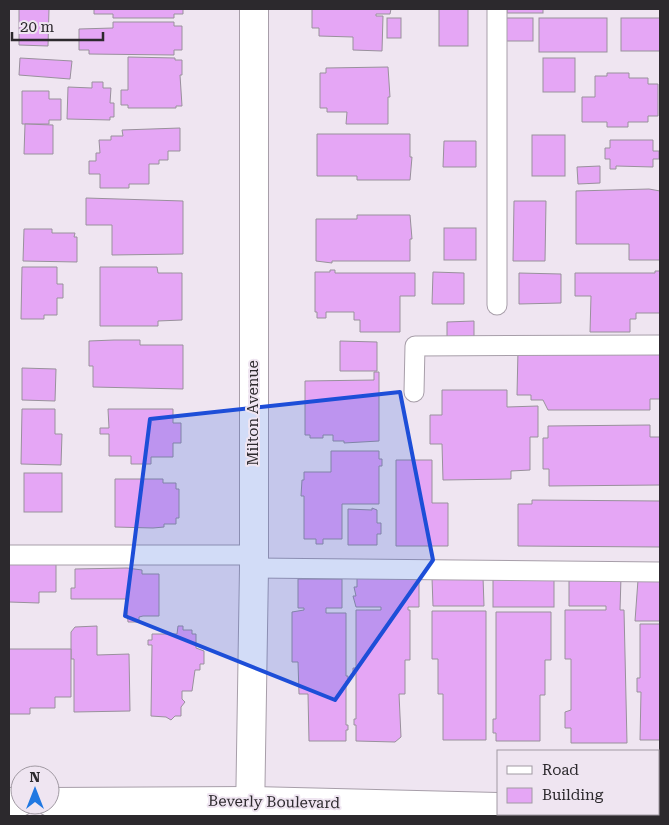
<svg xmlns="http://www.w3.org/2000/svg" width="669" height="825" viewBox="0 0 669 825" font-family="'Roboto Serif',serif">
<rect width="100%" height="100%" fill="#efe5f1"/>
<g fill="#e5a6f5" stroke="#99919c">
<polygon points="19,9 49,9 48,46 19,45"/>
<polygon points="94,9 183,9 183,14 174,14 174,18 113,18 113,14 94,14"/>
<polygon points="312,9 391,9 390,14 376,14 376,16 383,16 382,51 353,50 353,37 319,36 319,28 312,28"/>
<rect x="439" y="9" width="29" height="37"/>
<rect x="507" y="9" width="36" height="4"/>
<rect x="387" y="18" width="14" height="20"/>
<rect x="506" y="18" width="27" height="23"/>
<rect x="539" y="18" width="68" height="34"/>
<rect x="621" y="18" width="39" height="33"/>
<polygon points="113,22 174,22 174,26 182,26 182,50 174,50 174,55 89,54 89,50 79,50 79,29 113,28"/>
<polygon points="128,57 175,58 175,60 182,60 182,75 180,75 182,106 176,106 176,108 128,108 128,105 121,105 121,90 128,90"/>
<polygon points="20,58 72,61 70,79 19,75"/>
<rect x="543" y="58" width="32" height="34"/>
<polygon points="388,67 390,97 388,97 388,124 346,124 347,112 327,112 327,108 320,108 320,73 326,73 326,68"/>
<polygon points="607,73 629,73 629,78 648,78 648,84 658,84 658,116 648,116 648,122 628,122 628,127 607,127 607,122 582,122 582,97 595,97 595,76 607,76"/>
<polygon points="92,82 103,82 103,88 111,88 110,103 114,103 114,117 110,117 110,120 67,119 68,87 92,88"/>
<polygon points="22,91 49,91 49,99 61,99 61,120 49,120 49,124 22,124"/>
<polygon points="25,124 53,125 53,154 24,154"/>
<polygon points="180,128 180,151 168,151 168,160 159,160 159,164 149,164 149,184 129,184 129,188 100,188 100,174 89,174 89,161 96,161 96,153 100,153 99,140 111,140 111,136 123,136 122,130"/>
<polygon points="317,134 410,134 410,157 412,157 410,180 357,180 357,176 317,176"/>
<rect x="532" y="135" width="33" height="41"/>
<polygon points="610,140 653,140 653,151 659,151 659,159 653,159 653,167 616,166 616,169 610,169 610,159 605,159 605,148 610,148"/>
<polygon points="444,141 476,141 476,167 443,167"/>
<polygon points="600,166 600,183 578,184 577,167"/>
<polygon points="649,189 660,191 660,260 629,260 629,244 576,244 576,191"/>
<polygon points="86,198 183,201 183,254 112,255 112,225 86,225"/>
<polygon points="514,201 546,201 545,261 513,261"/>
<polygon points="357,215 410,215 412,239 410,239 410,261 332,261 332,263 316,261 316,219 357,219"/>
<rect x="444" y="228" width="32" height="32"/>
<polygon points="24,229 52,229 52,233 75,233 74,237 77,237 77,262 23,261"/>
<polygon points="22,267 57,267 57,284 63,284 63,298 57,298 57,315 44,315 44,319 21,319"/>
<polygon points="100,267 157,267 158,273 182,273 182,320 158,321 158,326 100,326"/>
<polygon points="330,270 335,270 335,273 415,273 415,296 400,296 400,332 360,332 360,320 354,320 354,312 326,312 326,318 317,318 317,312 315,312 315,272 330,272"/>
<polygon points="655,271 660,271 660,313 636,313 636,319 630,319 630,332 590,332 591,296 575,296 575,273 655,273"/>
<polygon points="433,272 464,273 464,304 432,304"/>
<polygon points="519,273 561,274 561,303 519,304"/>
<polygon points="474,321 474,338 447,337 447,322"/>
<polygon points="114,340 140,340 140,345 183,345 183,389 93,387 93,366 89,366 89,341"/>
<polygon points="340,341 377,342 377,371 340,371"/>
<polygon points="518,350 660,350 660,399 650,399 650,410 548,410 543,400 531,400 531,395 517,395"/>
<polygon points="22,368 56,369 55,401 22,400"/>
<polygon points="374,372 379,372 379,441 344,443 344,441 333,441 333,435 323,435 323,438 310,438 310,435 305,435 305,381 374,380"/>
<polygon points="442,390 507,390 507,407 538,406 538,437 530,437 530,470 511,471 511,479 443,480 442,444 430,444 430,415 442,415"/>
<polygon points="22,409 55,409 55,434 62,434 61,465 21,464"/>
<polygon points="108,409 173,409 173,423 181,423 181,443 173,443 173,457 151,457 151,464 131,464 131,456 109,456 109,434 100,434 100,428 109,428"/>
<polygon points="650,425 650,437 660,437 660,485 549,486 549,469 543,469 543,438 548,438 548,426"/>
<polygon points="331,451 379,451 379,459 382,459 382,466 379,466 379,504 342,504 342,539 323,539 323,544 316,544 316,539 304,539 304,496 301,496 302,480 304,480 304,472 331,472"/>
<polygon points="396,460 432,460 432,503 448,503 448,546 396,546"/>
<rect x="24" y="473" width="38" height="39"/>
<polygon points="115,479 163,479 163,483 176,483 176,489 179,489 179,518 176,518 176,524 164,524 164,527 153,528 115,527"/>
<polygon points="532,500 660,501 660,547 518,546 518,504 532,504"/>
<polygon points="372,508 377,510 377,523 381,523 381,534 377,534 377,545 348,545 348,509 372,510"/>
<polygon points="9,560 56,560 56,592 39,592 39,603 9,602"/>
<polygon points="127,568 142,570 142,574 159,574 159,616 143,616 139,617 139,622 128,622 126,599 71,599 71,588 75,588 75,569"/>
<polygon points="483,577 484,606 433,606 432,578"/>
<polygon points="569,577 621,577 620,610 624,610 627,743 571,743 571,728 565,728 565,712 571,710 571,659 565,659 565,610 606,610 606,606 569,606"/>
<polygon points="357,578 419,578 419,607 408,607 408,610 410,610 410,660 405,660 405,694 399,694 401,737 395,742 356,741 356,725 354,725 354,719 356,719 356,673 353,673 353,668 356,668 356,610 381,610 381,607 356,607 353,596 356,596 354,587 357,587"/>
<polygon points="298,579 342,579 342,608 326,608 326,613 346,613 346,676 348,676 348,681 346,681 346,725 348,725 348,730 346,730 346,741 309,741 308,694 299,694 298,662 292,662 292,612 304,610 304,608 298,608"/>
<rect x="493" y="579" width="61" height="28"/>
<polygon points="638,580 660,580 660,621 635,621"/>
<polygon points="432,611 486,611 486,740 443,740 443,694 438,694 438,659 432,659"/>
<polygon points="496,612 551,612 551,660 545,660 545,695 540,695 540,741 496,741 496,733 493,733 493,719 496,719"/>
<polygon points="640,624 660,624 660,740 640,740 641,692 637,692 637,678 640,678"/>
<polygon points="97,626 97,655 129,654 130,711 74,712 74,659 71,659 71,632 75,627"/>
<polygon points="178,626 183,626 183,630 192,630 192,634 196,634 196,648 204,651 204,664 200,664 200,670 195,670 192,691 182,691 182,699 185,702 181,707 181,716 175,716 171,720 166,717 151,716 152,645 148,645 148,640 152,640 152,634 177,634"/>
<polygon points="9,649 71,649 71,697 55,697 55,708 30,708 30,714 9,714"/>
</g>
<g fill="none" stroke-linecap="round" stroke-linejoin="round">
<g stroke="#a79ea9" stroke-width="21">
<g id="lane">
<polyline points="497,9 497,305"/>
<polyline points="414,392 415,346 660,345"/>
<polyline points="9,555 253,555"/>
<polyline points="254,568 660,572"/>
</g>
</g>
<g stroke="#a79ea9" stroke-width="30">
<polyline id="street" points="250,816 254,568 254,9"/>
</g>
<g stroke="#a79ea9" stroke-width="30">
<g id="secondary">
<polyline points="9,802 20,802"/>
<polyline points="50,802 250,801 498,807"/>
<polyline points="658,808 660,808"/>
</g>
</g>
<use href="#lane" stroke="#fff" stroke-width="19"/>
<use href="#street" stroke="#fff" stroke-width="28"/>
<use href="#secondary" stroke="#fff" stroke-width="28"/>
</g>
<path fill="#1d4ed8" fill-opacity="0.2" stroke="#1d4ed8" stroke-width="4" stroke-linejoin="round" d="M400,392l33,168 -98,140 -210,-84 25,-197z"/>
<g text-anchor="middle" stroke-width="4" stroke-linejoin="round" paint-order="stroke">
<g font-size="15" fill="#2c292d" stroke="#efe5f1">
<text transform="translate(253 413) rotate(-90)" y="5">Milton Avenue</text>
<text transform="translate(274 802) rotate(1)" y="5">Beverly Boulevard</text>
</g>
</g>
<rect width="669" height="825" fill="none" stroke="#2c292d" stroke-width="20"/>
<rect x="497" y="750" width="162" height="65" fill="#efe5f1" stroke="#a19aa3"/>
<rect x="507" y="766" width="25" height="8" fill="#ffffff" stroke="#a19aa3"/>
<text x="542" y="775" font-size="15" fill="#2c292d">Road</text>
<rect x="507" y="788" width="25" height="15" fill="#e5a6f5" stroke="#a19aa3"/>
<text x="542" y="800" font-size="15" fill="#2c292d">Building</text>
<g transform="translate(35 790)"><circle r="24" fill="#efe5f1" stroke="#a19aa3"/>
<path d="M0-4L9 19L0 12L-9 19Z" fill="#2078e2"/>
<text y="-8" font-size="14" font-weight="bold" text-anchor="middle" fill="#2c292d">N</text>
</g>
<path d="M12 32v8h91v-8" fill="none" stroke="#2c292d" stroke-width="2.5"/>
<text x="20" y="32" font-size="15" fill="#2c292d" stroke="#efe5f1" stroke-width="4" paint-order="stroke">20 m</text>
</svg>
